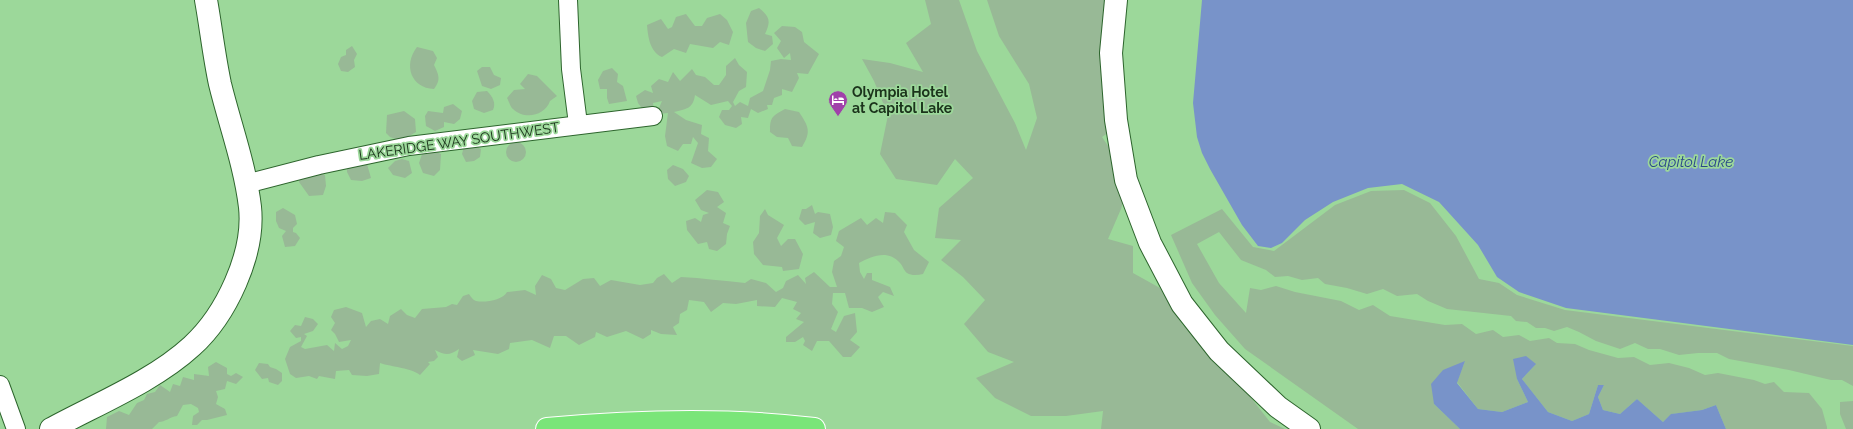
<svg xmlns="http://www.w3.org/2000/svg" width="1853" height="429" viewBox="0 0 1853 429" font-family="Raleway,sans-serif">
<rect width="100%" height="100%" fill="#9cd89a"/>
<g fill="#98b996">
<polygon points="925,0 959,0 977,51 1015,123 1026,150 1037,118 1029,84 999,36 987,0 1107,0 1124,122 1102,137 1130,178 1121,209 1108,239 1133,246 1133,273 1160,288 1182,324 1244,389 1270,422 1285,429 1101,429 1103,411 1066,416 1031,416 995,398 976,378 1014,362 988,352 964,324 985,300 963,277 941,260 961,240 935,238 939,208 973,178 955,159 937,185 896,179 880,154 888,115 874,81 862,59 890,63 923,72 906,43 931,24"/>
<path d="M759,8c11,9 12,13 6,26l7,2 1,8 -8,7 -9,-3 -8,-6 -2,-19 5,-12z"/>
<path d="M686,14l9,12h7l5,-8 13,-4 7,6 6,12 -4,13 -9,-3 -7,6 -23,-4 -4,9 -12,-4 -12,8c-12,-5 -14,-20 -15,-32l14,-6 7,10 4,-2 4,-10z"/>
<path d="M782,26l13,1 7,5 2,10 15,12 -11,20 -11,-1 2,5 -7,14 -10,-3v6l-8,3 -2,7h-5l1,4 -10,4 -7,-4 -3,9 -7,-1 1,7 -6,4 -11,-3 -6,-8 3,-7h7l3,-4 -4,-5 -17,4 -16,-10c-2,14 -9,14 -21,17l12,8 16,5 -1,9 8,4 -1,13 9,8 -6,8 -9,1 -11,-5 7,-20 -5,-6 -2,7h-8l-5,7 -11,-5 -2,-10 3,-23 -9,1v-6l3,-7 -9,2 1,7 -10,1 -6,-8 -2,-7 9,-6 8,3 -2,-7 8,-7 9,3 5,-10 7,9 12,-12 4,6 9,2 9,8h5l7,-10v-9l9,-8 4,7 8,7 -1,15 -7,4 -6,11 2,4 5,-4 8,4 2,-8 13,-7 7,-21 1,-9 10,-2 10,1 -1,-7 -6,5 -7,-10 4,-7 -7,-8z"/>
<polygon points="352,46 357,54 354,60 355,67 348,72 341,71 338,64 341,57 346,55 346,50"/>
<path d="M417,47l16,4 4,7 -3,7c5,10 7,15 0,24 -23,-1 -31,-24 -17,-42z"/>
<polygon points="482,67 490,67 494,75 501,78 500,85 491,89 482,86 477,71"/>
<polygon points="612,68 618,74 617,82 623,86 627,101 609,104 607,98 607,89 600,89 598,80 603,71"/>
<path d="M528,74l9,2 20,20 -7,5c-5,15 -26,19 -37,8 -3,-2 -4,-8 -6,-11l7,-8 11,-1 -5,-5z"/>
<path d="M487,91c6,6 9,12 6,19l-9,3 -10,-4 -2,-8 5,-9z"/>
<polygon points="453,104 462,111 460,119 454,124 444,122 444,127 435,131 426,126 425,116 428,111 443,113 444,107"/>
<path d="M785,109l14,3c9,14 13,19 3,35l-10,-1 -4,-8 -11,-1 -7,-5c0,-15 2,-16 15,-23z"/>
<polygon points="404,111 415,119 416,132 401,141 390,137 386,133 387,115"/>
<circle cx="516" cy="152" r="10"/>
<polygon points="470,144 481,149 480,157 474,161 466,162 462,154 464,146"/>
<polygon points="426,148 441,154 440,170 434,176 423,173 419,163 423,151"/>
<polygon points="402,159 409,161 412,173 405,178 393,175 388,168 395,161"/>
<polygon points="347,163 367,164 371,178 362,181 351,180 347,172"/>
<polygon points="673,165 683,169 689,176 686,182 675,186 668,179 667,170"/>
<polygon points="311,169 325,175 326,186 323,195 309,196 299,182 299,174"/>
<polygon points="707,190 718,192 724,202 717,207 726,213 723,223 730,226 727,234 726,244 717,251 709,249 707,242 698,244 687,230 686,221 695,218 701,222 703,215 709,213 701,210 695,200"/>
<polygon points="1404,190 1430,203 1456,236 1479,279 1499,283 1517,295 1565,310 1853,346 1853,386 1842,380 1831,380 1789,370 1729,359 1717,353 1698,353 1679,355 1660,349 1648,349 1635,343 1620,349 1596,341 1579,332 1567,327 1554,331 1545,328 1536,328 1527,322 1516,321 1511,316 1447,309 1428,301 1417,294 1397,296 1383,289 1367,294 1347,288 1325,284 1318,278 1302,280 1288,276 1275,277 1266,270 1241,260 1219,232 1197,244 1219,283 1246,313 1250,288 1261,290 1276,286 1295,292 1341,301 1359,310 1373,305 1390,316 1445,325 1462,324 1476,334 1493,330 1503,337 1519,335 1530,341 1549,338 1557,343 1575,344 1589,350 1618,358 1634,357 1650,365 1669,363 1689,368 1705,375 1718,373 1754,380 1765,384 1774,382 1784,392 1809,393 1822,409 1827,427 1827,429 1726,429 1716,405 1702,410 1672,414 1663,422 1637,399 1620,414 1603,410 1598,397 1604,385 1598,385 1589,414 1572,421 1548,412 1522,379 1536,364 1517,379 1528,402 1502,412 1478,409 1457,382 1465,361 1434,404 1460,429 1358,429 1245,349 1215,315 1192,283 1171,235 1222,209 1253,247 1274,251 1335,205 1371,191"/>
<polygon points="812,205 815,214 818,212 830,214 833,227 831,235 820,238 813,233 815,222 805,225 799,219 802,209 806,209"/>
<polygon points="283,208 295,215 297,224 293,228 293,232 296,233 300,238 295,246 285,247 282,236 286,231 279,228 276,221 276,212"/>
<polygon points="765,209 768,215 784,225 777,238 781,246 788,239 795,239 803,254 799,269 783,271 782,267 763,265 754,254 753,242 759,233 760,216"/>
<path d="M885,212l10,1 12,12 -3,7 10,18 15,12 -6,12c-5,1 -11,2 -16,-1 -3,-2 -4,-7 -7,-10 -12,-14 -28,-7 -41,0l1,9 4,7 3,-6h5v7l18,7 4,9 -11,-4 -5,5 6,10 -12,5 -10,-4h-13l-4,-15h-12l-1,11 6,8 -7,17 5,3 8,-16 11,-3 2,19 -7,8 10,7 -9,10h-8l-14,-16h-12l-5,10 -9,-6 2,-4 -2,-4 -8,5h-9v-5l18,-15 -8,-3 5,-6 -8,-4 4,-7 -15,-4 -7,9 -18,-1v-6l-21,4 -13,-1 -12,9 -7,-10 -15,-2 -2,10 -7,4 -1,9 -6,4 4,8 -16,-1 -10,-4v4l-8,5 -17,-8 -19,6 -11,-5 -1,5 -16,8 -13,-9h-12l-4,12 -18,-8 -22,3 -1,6 -11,5 -25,-4 2,5 -13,6 -5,-4 2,-8c-10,7 -14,6 -24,1l3,7 -4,4 -6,1 2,2 -10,11c-8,-7 -28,-8 -40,-12l-1,11 -12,2 -15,-1 -3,-5 -13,1 -1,8 -16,-3 -2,3 -8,-3 -13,2 -6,-4 -5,-15 5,-12 11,-6v-4l-5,1 -6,-7 5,-6 6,1 4,-9 8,2 5,5 -5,7 -9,3 3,2 -6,11 4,2 22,-4 7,6 1,-8 7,6 6,-3 3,-6 -12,2 -4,-8 -4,-4 4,-7 -4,-6 3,-7 12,-3 16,6 4,14 5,-6 9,-2 8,5 2,-8 11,-7 6,6 8,3 7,-9 24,-2 6,-3 5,1 6,-9 6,-2c2,3 4,6 7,7 9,2 27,-1 31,-9l18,-2 11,5 -1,-9 7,-11 9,4 5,9 9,2 18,-11 11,-1 6,8 11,-6 29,5 13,-2 4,-5 7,-4 8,9 9,-6c21,1 43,4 64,6l6,-4 15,4 10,9 7,-4 3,-7 12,-6 8,9 -1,-6 9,-6 16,15h7l-5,-15 2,-11 7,-5 3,-9 -8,-6 3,-10 22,-13 6,7 9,-7 7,5z"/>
<path d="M216,362l11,6v6l4,2 5,-3 7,4 -7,7 -9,-3 -2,8 -9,2 2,6 -2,7 9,5 2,6 -20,5h-5l-5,5h-5l1,-9 6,-4 -1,-4 -7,-4 -8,1 -6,11c-7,1 -12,6 -18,6l-7,7h-46l1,-12 12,-6 10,4 8,-12 7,-3 3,-6 8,-2 5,-7 10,7 3,-8 7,2 3,-9 11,3v-6l15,2 -1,-9z"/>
<polygon points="259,363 268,364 270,367 276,369 282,373 282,381 278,385 269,382 268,378 262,379 255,370"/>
<polygon points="1853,401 1853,429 1846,429 1840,414 1840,402"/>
</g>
<g fill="#7893c9">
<polygon points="1202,0 1853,0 1853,345 1566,308 1519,292 1497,277 1478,245 1439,202 1402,184 1368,188 1333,202 1305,220 1282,243 1271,248 1258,246 1242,225 1210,169 1202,153 1197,137 1193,103"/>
<polygon points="1526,356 1536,364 1522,379 1548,412 1572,421 1589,414 1598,385 1604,385 1598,397 1603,410 1620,414 1637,399 1663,422 1671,414 1702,410 1716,405 1726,429 1460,429 1434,404 1431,384 1443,370 1465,361 1457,383 1478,409 1502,412 1528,402 1517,379 1513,359"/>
</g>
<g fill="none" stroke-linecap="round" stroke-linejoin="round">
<g stroke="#2d652d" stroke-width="20">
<g id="street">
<polyline points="568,0 571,69 578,124"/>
<polyline points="246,184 319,165 409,146 653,116"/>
<polyline points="0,385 16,429"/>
</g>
</g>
<g stroke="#2d652d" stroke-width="24">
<g id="secondary">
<polyline points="1116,0 1111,53 1116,120 1126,180 1150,243 1182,304 1219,351 1278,407 1309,429"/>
<path d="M51,429c46,-25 103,-48 141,-83 34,-31 63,-92 58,-139 -5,-42 -20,-82 -30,-123 -6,-28 -9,-56 -14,-84"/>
</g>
</g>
<g stroke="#fff" stroke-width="24">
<path id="highway" d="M547,429c89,-8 178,-11 267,0"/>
</g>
<use href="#street" stroke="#fff" stroke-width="18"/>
<use href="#secondary" stroke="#fff" stroke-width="22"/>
<use href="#highway" stroke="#7ae579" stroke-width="22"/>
</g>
<defs>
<g id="hotel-pin" transform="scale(1)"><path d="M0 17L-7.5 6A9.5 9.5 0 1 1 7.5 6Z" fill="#a041aa" stroke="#9cd89a"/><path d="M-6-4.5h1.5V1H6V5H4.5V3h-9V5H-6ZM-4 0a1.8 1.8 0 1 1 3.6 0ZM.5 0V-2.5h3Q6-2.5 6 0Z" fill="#fff"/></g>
</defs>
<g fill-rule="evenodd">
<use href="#hotel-pin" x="838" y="100"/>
</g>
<g text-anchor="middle" stroke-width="3.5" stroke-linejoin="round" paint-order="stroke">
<g font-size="14" font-weight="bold" fill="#1b331b" stroke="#9cd89a" text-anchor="start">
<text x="852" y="97">Olympia Hotel<tspan x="852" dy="16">at Capitol Lake</tspan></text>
</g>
<g font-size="14" fill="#1b331b" stroke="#9cd89a">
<text transform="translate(459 141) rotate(-8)" y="5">LAKERIDGE WAY SOUTHWEST</text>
</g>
<g font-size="15" font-style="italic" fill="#294789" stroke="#9cd89a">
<text x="1691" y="167">Capitol Lake</text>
</g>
</g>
</svg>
